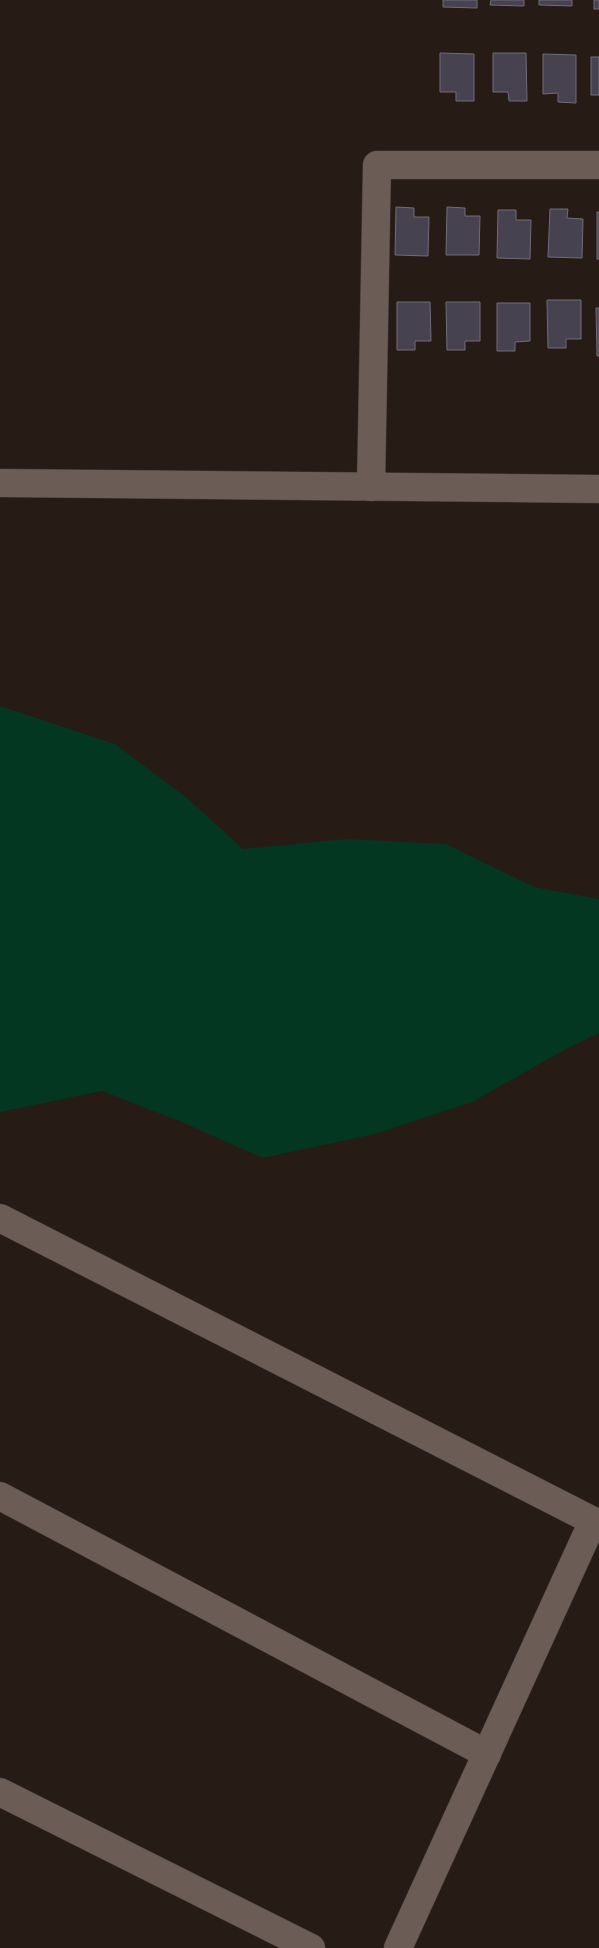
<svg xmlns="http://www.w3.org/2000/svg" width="599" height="1948" viewBox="0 0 599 1948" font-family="'PT Sans',sans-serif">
<rect width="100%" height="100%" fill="#271b16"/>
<polygon fill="#033721" points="0,706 115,744 187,798 243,849 346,839 446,844 534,887 599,899 599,1033 566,1049 472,1102 375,1134 263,1158 184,1123 102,1091 0,1112"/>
<g fill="#46424f" stroke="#706c7a">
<polygon points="443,0 477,0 477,8 443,7"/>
<polygon points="491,0 524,0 524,6 490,5"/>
<polygon points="539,0 572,0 572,6 539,5"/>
<rect x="594" y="0" width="5" height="9"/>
<polygon points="440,53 474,54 474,101 456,101 456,92 440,92"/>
<polygon points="493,53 526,53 527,101 509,101 508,92 493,92"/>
<polygon points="543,54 576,55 576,103 558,102 558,93 543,94"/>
<rect x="591" y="57" width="8" height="38"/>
<polygon points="396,207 414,208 414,217 429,217 428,256 395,255"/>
<polygon points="447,207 465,208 465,216 480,216 479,255 446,255"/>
<polygon points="550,209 568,209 567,218 583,219 582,258 548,257"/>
<polygon points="498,210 516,210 516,220 531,220 530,259 497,258"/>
<rect x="597" y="212" width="2" height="47"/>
<polygon points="547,300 581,300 581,339 566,339 566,348 548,348"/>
<polygon points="397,302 430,302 431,341 415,341 415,350 397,350"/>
<polygon points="446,302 480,302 480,341 465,341 465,350 447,350"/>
<polygon points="497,303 530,303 530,341 515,342 515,351 497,351"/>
<polygon points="596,308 599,308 599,356 597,356"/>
</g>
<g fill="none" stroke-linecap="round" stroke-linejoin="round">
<g stroke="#423835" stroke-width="29">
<g id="minor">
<polyline points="0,483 599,489"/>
<polyline points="371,487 377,165 599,165"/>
<polyline points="0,1218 599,1524"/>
<polyline points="0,1496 487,1754"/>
<polyline points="0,1792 311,1948"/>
<polyline points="398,1948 593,1521"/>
</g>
</g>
<use href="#minor" stroke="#6b5c56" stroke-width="28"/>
</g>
</svg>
